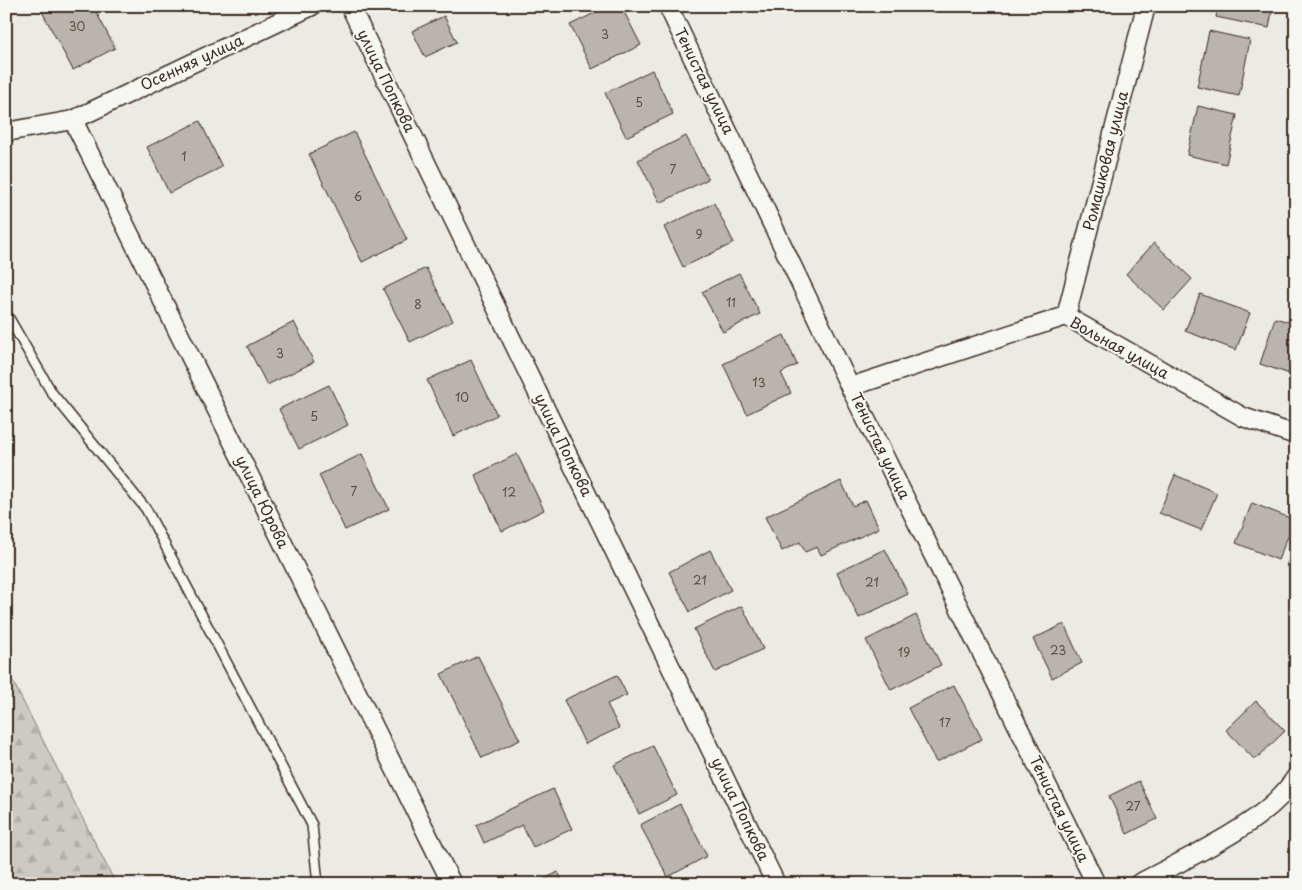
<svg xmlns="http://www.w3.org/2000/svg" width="1302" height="890" viewBox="0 0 1302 890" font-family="'Playpen Sans',sans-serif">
<defs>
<pattern id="forest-firs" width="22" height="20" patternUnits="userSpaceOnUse" patternTransform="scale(1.25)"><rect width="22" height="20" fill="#cdcac4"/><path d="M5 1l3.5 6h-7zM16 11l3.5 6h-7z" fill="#b1aea8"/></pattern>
</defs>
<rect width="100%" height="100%" fill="#ebeae5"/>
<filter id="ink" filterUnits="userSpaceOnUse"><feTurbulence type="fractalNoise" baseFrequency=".02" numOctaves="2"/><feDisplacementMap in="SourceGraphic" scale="10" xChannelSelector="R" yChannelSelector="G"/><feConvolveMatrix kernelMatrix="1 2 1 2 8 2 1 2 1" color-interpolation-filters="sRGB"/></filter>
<g filter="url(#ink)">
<polygon fill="url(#forest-firs)" stroke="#847a71" points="6,668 116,884 6,884"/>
<g fill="#bab4ae" stroke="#3b2a1e">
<polygon points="39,6 93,6 115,48 73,70"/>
<polygon points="609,6 621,6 641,45 592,69 570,25"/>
<polygon points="1218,6 1273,6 1269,28 1216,17"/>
<polygon points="444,16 457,42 425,57 412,31"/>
<polygon points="1209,31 1250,40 1239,96 1197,87"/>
<polygon points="652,70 673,114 626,137 605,93"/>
<polygon points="1198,106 1237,115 1226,164 1187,155"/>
<polygon points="200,121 222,167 169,193 147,147"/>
<polygon points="354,132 407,240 362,262 309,154"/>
<polygon points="686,136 708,179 660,203 638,160"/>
<polygon points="714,203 734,243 683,267 664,227"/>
<polygon points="1154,243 1192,279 1164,310 1126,274"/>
<polygon points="426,268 453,321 410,342 383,289"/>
<polygon points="739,273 760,314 723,332 702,292"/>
<polygon points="1200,294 1250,313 1236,350 1185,331"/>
<polygon points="1275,318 1296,324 1296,376 1260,364"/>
<polygon points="294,322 314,362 267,385 247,346"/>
<polygon points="784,335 797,365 781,373 791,393 747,414 723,364"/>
<polygon points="471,360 497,415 453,436 427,380"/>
<polygon points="329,385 348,425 299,449 279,409"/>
<polygon points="362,454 389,509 345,530 319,475"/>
<polygon points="517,454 544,510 502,531 475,475"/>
<polygon points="1175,475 1217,493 1201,530 1159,513"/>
<polygon points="841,481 853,506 866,500 879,528 821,555 817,547 805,552 800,542 782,551 765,517"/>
<polygon points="1252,503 1295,520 1278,560 1236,543"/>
<polygon points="1296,543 1296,569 1286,566"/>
<polygon points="885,549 908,594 859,618 837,572"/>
<polygon points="710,550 731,590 690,612 669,572"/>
<polygon points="742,606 763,649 715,672 694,629"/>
<polygon points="916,615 941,665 891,690 866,640"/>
<polygon points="1064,624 1082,663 1052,678 1033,639"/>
<polygon points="478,656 520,740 482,758 441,674"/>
<polygon points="617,675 627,695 607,704 619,728 585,744 564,700"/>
<polygon points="954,685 982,739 936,762 908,708"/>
<polygon points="1256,701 1285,731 1255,760 1226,730"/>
<polygon points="653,746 677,795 639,814 614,765"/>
<polygon points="1139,781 1157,819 1127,834 1109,796"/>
<polygon points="553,789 572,829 533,847 522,825 484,843 476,825"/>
<polygon points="680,804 707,856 668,877 640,825"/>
<polygon points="558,872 564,884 535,884"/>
</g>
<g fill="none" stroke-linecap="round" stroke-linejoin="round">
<g stroke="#3b2a1e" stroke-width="12">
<polyline id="lane" points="6,313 52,393 146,509 312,825 318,884"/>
</g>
<g stroke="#3b2a1e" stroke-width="21">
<g id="street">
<polyline points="350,6 776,884"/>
<polyline points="668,6 850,387 1096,884"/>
<polyline points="73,120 452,884"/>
<polyline points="6,132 73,120 312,6"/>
<polyline points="1066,316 1146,6"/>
<polyline points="850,387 1066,316 1243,417 1296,435"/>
<path d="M1138,884c50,-27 127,-59 158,-107"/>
</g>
</g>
<use href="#lane" stroke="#f6f6f2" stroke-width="9"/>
<use href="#street" stroke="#f6f6f2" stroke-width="18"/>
</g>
</g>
<g text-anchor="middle" stroke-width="4" stroke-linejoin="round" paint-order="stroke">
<g font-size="12" fill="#5b4c42">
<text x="77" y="31">30</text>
<text x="605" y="39">3</text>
<text x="639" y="107">5</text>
<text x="184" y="161">1</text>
<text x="673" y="174">7</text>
<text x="358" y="201">6</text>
<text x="699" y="239">9</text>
<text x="731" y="307">11</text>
<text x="418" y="309">8</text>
<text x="280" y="358">3</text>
<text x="759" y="387">13</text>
<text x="462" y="402">10</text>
<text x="314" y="421">5</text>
<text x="354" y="496">7</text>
<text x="509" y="497">12</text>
<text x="700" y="585">21</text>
<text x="872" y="587">21</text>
<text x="1058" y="655">23</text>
<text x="904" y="657">19</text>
<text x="945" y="727">17</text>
<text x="1133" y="811">27</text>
</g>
<g font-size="15" fill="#3b2a1e" stroke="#f6f6f2">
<text transform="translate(192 63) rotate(-25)" y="5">Осенняя улица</text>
<text transform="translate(386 81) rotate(64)" y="5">улица Попкова</text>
<text transform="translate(704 81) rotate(64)" y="5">Тенистая улица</text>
<text transform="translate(1106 161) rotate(-76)" y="5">Ромашковая улица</text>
<text transform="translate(1119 348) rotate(29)" y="5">Вольная улица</text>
<text transform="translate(563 445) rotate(64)" y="5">улица Попкова</text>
<text transform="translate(880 446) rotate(64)" y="5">Тенистая улица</text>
<text transform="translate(262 502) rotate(64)" y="5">улица Юрова</text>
<text transform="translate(740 809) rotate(64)" y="5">улица Попкова</text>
<text transform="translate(1059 809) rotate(64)" y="5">Тенистая улица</text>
</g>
</g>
<rect width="1302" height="890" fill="none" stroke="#f6f6f2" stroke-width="25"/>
<rect x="12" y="12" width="1277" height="865" fill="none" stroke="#3b2a1e" stroke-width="2" filter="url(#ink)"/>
</svg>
